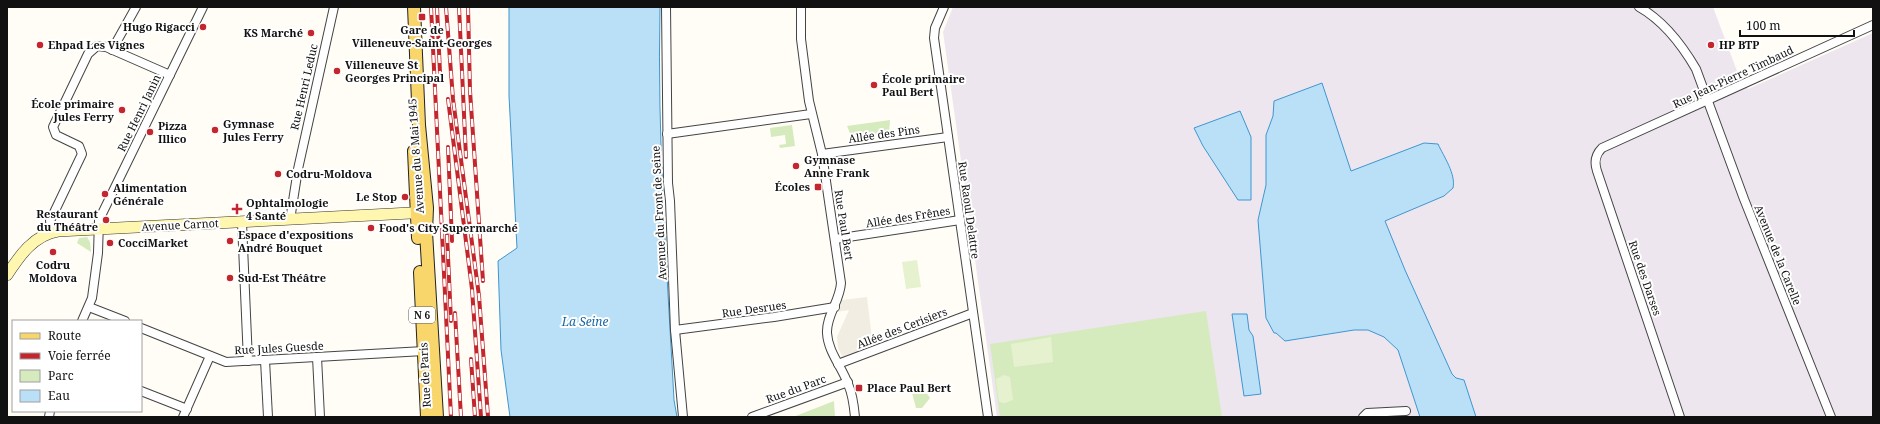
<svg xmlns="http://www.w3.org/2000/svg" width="1880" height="424" viewBox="0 0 1880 424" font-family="'Noto Serif',serif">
<rect width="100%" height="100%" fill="#fffdf5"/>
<polygon fill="#eee6ef" points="953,7 1713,7 1740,79 1748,89 1873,33 1873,417 997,417 943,32"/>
<g fill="#d5ebbd">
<polygon points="890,120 889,133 852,138 847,126"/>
<polygon points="792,125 795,146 780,148 779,145 786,144 785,135 771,137 770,128"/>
<polygon points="87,237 90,242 91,252 77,243 79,238"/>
<polygon points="1206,311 1222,417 1000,417 990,344"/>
<polygon points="913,389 924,389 930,398 922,408 916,408 912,393"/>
<polygon points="834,401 835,417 793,417"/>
</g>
<g fill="#e6f2cf">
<polygon points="917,260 921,287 906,289 902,262"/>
<polygon points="1051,337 1053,362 1014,367 1011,344"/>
<polygon points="1004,375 1010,377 1013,400 1005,403 999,402 996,379"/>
</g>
<polygon fill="#f1ede2" points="867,297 873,347 840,360 839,358 842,356 838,348 837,337 849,310 837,312 842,300"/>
<g fill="#b9e0f7" stroke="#3f96cf">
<path d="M509,7h151c-3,131 7,262 14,393l3,17h-167l-9,-67 -3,-89 19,-13 -8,-152z"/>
<path d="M1322,83l29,88 73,-28 14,1c6,13 18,30 15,44l-9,8 -59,25 20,49 47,104 4,4 8,2 12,37h-56l-22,-67 -14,-13 -16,-7h-14l-69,11 -9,-8h-2l-8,-15 -8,-98 8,-35v-50l7,-19 1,-15z"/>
<polygon points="1240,111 1251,137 1251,200 1238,200 1203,146 1194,128"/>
<polygon points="1232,314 1247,314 1249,330 1253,336 1261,394 1244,396"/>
</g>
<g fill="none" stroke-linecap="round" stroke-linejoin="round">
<g stroke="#444" stroke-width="10">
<g id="street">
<polyline points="666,7 668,183 670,201 675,330 683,417"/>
<path d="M801,7v32l8,62 13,53 19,129c-1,18 -15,33 -14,50 1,19 15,34 21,51 5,11 6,22 7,33"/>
<polyline points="944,7 935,28 934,38 988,417"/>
<path d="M1639,7c25,14 43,38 57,62l48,130 87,218"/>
<polyline points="112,50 136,7"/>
<polyline points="667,134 811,114"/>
<polyline points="822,154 948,137"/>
<polyline points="290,220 298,169 334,7"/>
<polyline points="242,223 248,361"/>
<polyline points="52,232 50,221 82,154 79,146 56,135 53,127 88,54 97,46 106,47 170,75"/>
<polyline points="835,239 960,220"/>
<polyline points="89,307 125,321"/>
<polyline points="82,321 92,298 98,253 99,220 203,7"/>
<polyline points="141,328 226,362 424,351"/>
<polyline points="675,330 774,317 835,307"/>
<polyline points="317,357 320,417"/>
<polyline points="265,360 268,417"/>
<polyline points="838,364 973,313"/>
<polyline points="141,391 187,409"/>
<polyline points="49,417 50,411"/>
<polyline points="183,417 210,356"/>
<polyline points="752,417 848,382"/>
<polyline points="1363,417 1367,413 1406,411"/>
<path d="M1680,417l-83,-246c-3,-9 -2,-16 5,-23l271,-123"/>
</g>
</g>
<g stroke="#333" stroke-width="12">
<path id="secondary" d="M7,275c13,-20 27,-40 51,-44l353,-18h6l7,-4"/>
</g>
<g stroke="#222" stroke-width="14">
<g id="primary">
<polyline points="414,7 419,125 427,208 426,232 437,417"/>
<polyline points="414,151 418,238"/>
<polyline points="420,272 427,417"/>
</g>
</g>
<use href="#street" stroke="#fff" stroke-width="8"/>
<use href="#secondary" stroke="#fff6b0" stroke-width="11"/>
<use href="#primary" stroke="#f9d66b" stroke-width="12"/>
<g stroke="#c4262e" stroke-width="4">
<g id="rail">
<polyline points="431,7 451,417"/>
<polyline points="437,7 440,73"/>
<polyline points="446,7 453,99 479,296 488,417"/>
<polyline points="459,7 466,157"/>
<polyline points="468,7 470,91 483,281"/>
<polyline points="448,99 472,289 481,417"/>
<polyline points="448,147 452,241"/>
<polyline points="447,235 451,321"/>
<polyline points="455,313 461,417"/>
<polyline points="471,359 475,417"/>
</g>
</g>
<use href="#rail" stroke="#fff" stroke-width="2.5" stroke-dasharray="8" stroke-linecap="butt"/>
</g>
<g fill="#c4262e" stroke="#fff" stroke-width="1.5">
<rect x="418" y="13" width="8" height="8" rx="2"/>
<circle cx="203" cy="27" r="4"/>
<circle cx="311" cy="33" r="4"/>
<circle cx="40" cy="45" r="4"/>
<circle cx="1711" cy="45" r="4"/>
<circle cx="337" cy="71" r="4"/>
<circle cx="874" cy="85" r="4"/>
<circle cx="122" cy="110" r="4"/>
<circle cx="215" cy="130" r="4"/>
<circle cx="150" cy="132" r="4"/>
<circle cx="796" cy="166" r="4"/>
<circle cx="278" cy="174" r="4"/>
<rect x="814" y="183" width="8" height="8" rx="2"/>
<circle cx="105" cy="194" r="4"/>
<circle cx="405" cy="197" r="4"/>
<path d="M235 203h4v4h4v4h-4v4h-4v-4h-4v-4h4z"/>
<circle cx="106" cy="220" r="4"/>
<circle cx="371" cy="228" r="4"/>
<circle cx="230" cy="241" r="4"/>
<circle cx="110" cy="243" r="4"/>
<circle cx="53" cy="252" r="4"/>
<circle cx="230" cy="278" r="4"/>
<rect x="855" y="384" width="8" height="8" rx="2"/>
</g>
<g text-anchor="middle" stroke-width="4" stroke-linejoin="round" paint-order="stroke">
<rect fill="#fff" stroke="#585858" stroke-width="1" x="409" y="307" width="26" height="16" rx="3"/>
<g font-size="10" font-weight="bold" fill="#111">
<text x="422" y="319">N 6</text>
</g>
<g font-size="11" font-weight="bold" fill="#111" stroke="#fff" text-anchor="start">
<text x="195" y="31" text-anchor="end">Hugo Rigacci</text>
<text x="422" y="34" text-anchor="middle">Gare de<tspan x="422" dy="13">Villeneuve-Saint-Georges</tspan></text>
<text x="303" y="37" text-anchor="end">KS Marché</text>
<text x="48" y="49">Ehpad Les Vignes</text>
<text x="1719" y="49">HP BTP</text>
<text x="345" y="69">Villeneuve St<tspan x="345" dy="13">Georges Principal</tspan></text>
<text x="882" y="83">École primaire<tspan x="882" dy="13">Paul Bert</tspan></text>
<text x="114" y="108" text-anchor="end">École primaire<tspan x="114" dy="13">Jules Ferry</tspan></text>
<text x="223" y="128">Gymnase<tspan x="223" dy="13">Jules Ferry</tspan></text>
<text x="158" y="130">Pizza<tspan x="158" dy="13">Illico</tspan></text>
<text x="804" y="164">Gymnase<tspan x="804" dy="13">Anne Frank</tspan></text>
<text x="286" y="178">Codru-Moldova</text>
<text x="810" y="191" text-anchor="end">Écoles</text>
<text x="113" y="192">Alimentation<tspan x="113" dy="13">Générale</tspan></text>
<text x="397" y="201" text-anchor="end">Le Stop</text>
<text x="246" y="207">Ophtalmologie<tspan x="246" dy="13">4 Santé</tspan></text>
<text x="98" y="218" text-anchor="end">Restaurant<tspan x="98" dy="13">du Théâtre</tspan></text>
<text x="379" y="232">Food's City Supermarché</text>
<text x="238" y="239">Espace d'expositions<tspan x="238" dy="13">André Bouquet</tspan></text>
<text x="118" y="247">CocciMarket</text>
<text x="53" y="269" text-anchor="middle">Codru<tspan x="53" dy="13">Moldova</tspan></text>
<text x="238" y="282">Sud-Est Théâtre</text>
<text x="867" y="392">Place Paul Bert</text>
</g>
<g font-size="11" fill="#111" stroke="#fff">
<text transform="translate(1733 77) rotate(-25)" y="4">Rue Jean-Pierre Timbaud</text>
<text transform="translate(304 87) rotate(-77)" y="4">Rue Henri Leduc</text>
<text transform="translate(139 113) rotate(-64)" y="4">Rue Henri Janin</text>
<text transform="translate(884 134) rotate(-8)" y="4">Allée des Pins</text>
<text transform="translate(416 156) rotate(-94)" y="4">Avenue du 8 Mai 1945</text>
<text transform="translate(969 210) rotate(82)" y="4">Rue Raoul Delattre</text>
<text transform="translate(659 213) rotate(-93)" y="4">Avenue du Front de Seine</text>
<text transform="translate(908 217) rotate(-9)" y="4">Allée des Frênes</text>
<text transform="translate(180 225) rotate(-3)" y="4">Avenue Carnot</text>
<text transform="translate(844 225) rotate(81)" y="4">Rue Paul Bert</text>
<text transform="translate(1778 255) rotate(68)" y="4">Avenue de la Carelle</text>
<text transform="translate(1645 278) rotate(71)" y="4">Rue des Darses</text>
<text transform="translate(754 309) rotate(-8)" y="4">Rue Desrues</text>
<text transform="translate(902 328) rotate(-21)" y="4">Allée des Cerisiers</text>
<text transform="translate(279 348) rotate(-3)" y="4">Rue Jules Guesde</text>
<text transform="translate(425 375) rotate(-93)" y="4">Rue de Paris</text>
<text transform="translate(796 389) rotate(-20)" y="4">Rue du Parc</text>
</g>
<g font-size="12" font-style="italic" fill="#1768a6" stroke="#fff">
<text x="585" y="326">La Seine</text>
</g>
</g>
<rect width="1880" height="424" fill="none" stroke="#111111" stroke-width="16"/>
<rect x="12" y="320" width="130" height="92" fill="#ffffff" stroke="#a0a0a0"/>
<rect x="20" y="333" width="20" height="6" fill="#f9d66b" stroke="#a0a0a0"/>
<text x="48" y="340" font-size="12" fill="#111111">Route</text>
<rect x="20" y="353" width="20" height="6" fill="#c4262e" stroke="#a0a0a0"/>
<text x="48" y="360" font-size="12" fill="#111111">Voie ferrée</text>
<rect x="20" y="370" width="20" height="12" fill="#d5ebbd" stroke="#a0a0a0"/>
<text x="48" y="380" font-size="12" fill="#111111">Parc</text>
<rect x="20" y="390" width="20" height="12" fill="#b9e0f7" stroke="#a0a0a0"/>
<text x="48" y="400" font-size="12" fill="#111111">Eau</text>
<path d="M1740 30v6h114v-6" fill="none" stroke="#111111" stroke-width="2"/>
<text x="1746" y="30" font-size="12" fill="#111111" stroke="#ffffff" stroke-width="3" paint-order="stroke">100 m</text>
</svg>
